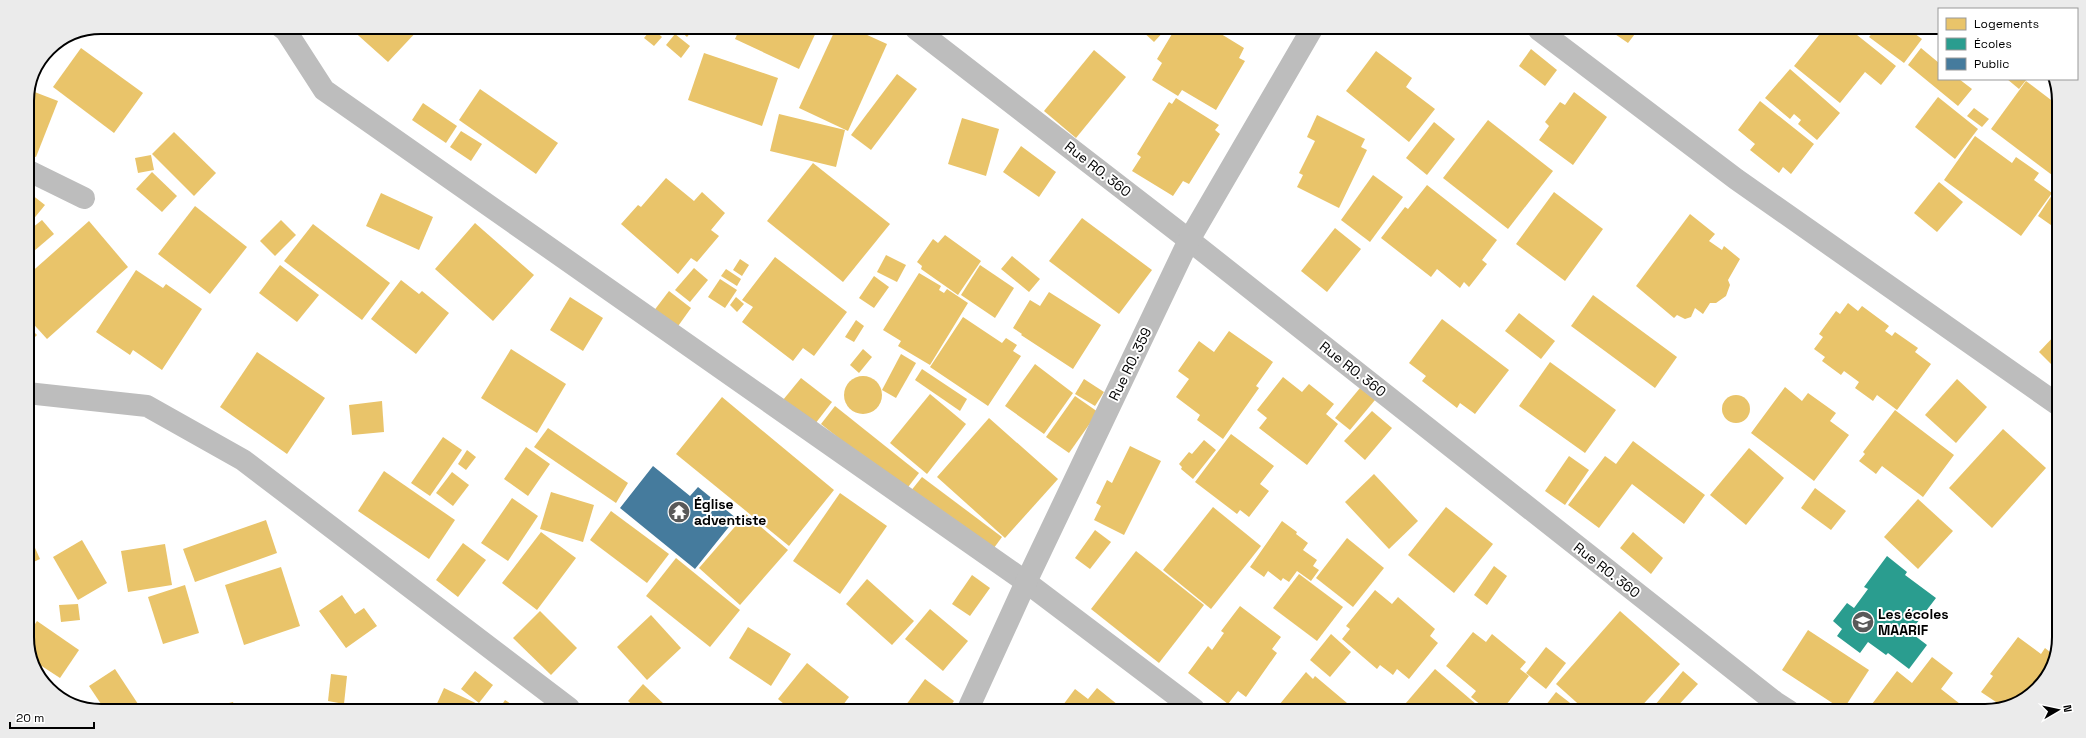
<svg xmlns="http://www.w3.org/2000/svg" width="2086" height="738" viewBox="0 0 2086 738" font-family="'Space Grotesk',sans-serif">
<rect width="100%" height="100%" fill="#fff"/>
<g fill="#e9c46a">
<polygon points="121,27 135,27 129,34"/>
<polygon points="350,28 420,28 388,62"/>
<polygon points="652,28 662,37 654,46 644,38"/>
<polygon points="677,28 694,28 687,37"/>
<polygon points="740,28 818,28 799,69 735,39"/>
<polygon points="836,28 854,29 887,44 848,131 799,108"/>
<polygon points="1140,29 1166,29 1154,42"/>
<polygon points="1175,29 1213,29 1244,48 1239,58 1245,61 1216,110 1182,90 1178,96 1152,80 1162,63 1157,59"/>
<polygon points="1609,30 1638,30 1628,43"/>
<polygon points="1823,30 1852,31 1896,66 1881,85 1865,72 1840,103 1794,66"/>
<polygon points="1874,31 1911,31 1922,39 1904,63 1869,37"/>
<polygon points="675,34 690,46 681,58 666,45"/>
<polygon points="81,48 143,93 114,133 53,87"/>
<polygon points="1921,48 1939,63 1939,79 1959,79 1972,89 1958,106 1908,65"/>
<polygon points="1531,49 1557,70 1545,86 1519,66"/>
<polygon points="1094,50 1126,77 1076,138 1044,111"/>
<polygon points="1376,51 1412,78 1406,87 1435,109 1409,142 1346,91"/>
<polygon points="704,53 778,78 762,126 688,100"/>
<polygon points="1790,69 1840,113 1817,140 1798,124 1801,120 1794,114 1790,119 1765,98"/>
<polygon points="897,74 917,89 871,150 851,135"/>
<polygon points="2007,79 2027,79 2019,89"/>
<polygon points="2026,81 2059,106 2058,166 2052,175 1991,129"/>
<polygon points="480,89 558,143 536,174 459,120"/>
<polygon points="32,91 58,101 36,157 27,154 27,103"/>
<polygon points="1574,92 1607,117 1573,165 1539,140 1549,126 1545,122 1560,102 1565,105"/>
<polygon points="1938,97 1978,129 1955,159 1915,127"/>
<polygon points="1176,98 1219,125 1215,130 1220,134 1189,184 1183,181 1173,196 1132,171 1141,157 1137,154 1169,102 1172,104"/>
<polygon points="1760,101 1814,144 1791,174 1783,167 1779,173 1750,150 1755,144 1738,130"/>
<polygon points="423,103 457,126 446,143 412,120"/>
<polygon points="1974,108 1989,119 1982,127 1967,116"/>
<polygon points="779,114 845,130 836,167 770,151"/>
<polygon points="1317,115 1365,139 1361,147 1367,150 1339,208 1297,187 1303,175 1299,173 1315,141 1307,137"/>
<polygon points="962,118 999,129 986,176 948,164"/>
<polygon points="1488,120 1553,171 1508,229 1443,178"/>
<polygon points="1434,122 1455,139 1427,175 1406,158"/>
<polygon points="461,131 482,144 471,161 450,147"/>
<polygon points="174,132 216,173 194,196 152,154"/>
<polygon points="1975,136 2012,163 2016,157 2039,173 2034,180 2052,193 2021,236 1944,180"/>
<polygon points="1021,146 1056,172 1039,197 1003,172"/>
<polygon points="151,155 154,170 138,173 135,158"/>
<polygon points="813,163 890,224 843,282 767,221"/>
<polygon points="152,172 177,196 162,212 136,189"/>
<polygon points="1373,175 1403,197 1370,242 1341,220"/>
<polygon points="666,178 694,201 702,192 725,213 711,230 719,236 697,262 691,258 678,274 621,224 638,205 641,207"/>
<polygon points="1939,182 1963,202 1937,232 1914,213"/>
<polygon points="1427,185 1497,240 1482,260 1487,264 1469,287 1464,282 1460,288 1437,269 1431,277 1381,238 1405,207 1408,209"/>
<polygon points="2058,186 2058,230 2038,216"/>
<polygon points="27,191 45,205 27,227"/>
<polygon points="1554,192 1603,229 1565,281 1516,244"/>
<polygon points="381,193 433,217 419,250 366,226"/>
<polygon points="195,206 247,247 210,294 158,254"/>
<polygon points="1690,214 1715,234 1709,241 1722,250 1724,246 1740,259 1728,280 1730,285 1726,296 1716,303 1710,303 1703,314 1695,308 1691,317 1685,319 1677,315 1674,318 1636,286"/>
<polygon points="1082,218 1152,270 1119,314 1049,261"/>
<polygon points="42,220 54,234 27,257 27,232"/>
<polygon points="281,220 296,235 275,256 260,241"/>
<polygon points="89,221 128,267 47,339 27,317 27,276"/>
<polygon points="475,223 534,275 493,321 435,269"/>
<polygon points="313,224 390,283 362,320 284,261"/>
<polygon points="1335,228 1361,249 1327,292 1301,271"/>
<polygon points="945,235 981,261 958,295 921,269 922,266 917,262 933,239 938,243"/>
<polygon points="886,255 906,265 897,282 877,272"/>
<polygon points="1012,256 1040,279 1029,292 1001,269"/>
<polygon points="775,257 847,312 814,356 803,348 793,361 742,322 753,307 742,300"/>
<polygon points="740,259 749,265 742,276 733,270"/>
<polygon points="280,265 319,295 297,322 259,293"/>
<polygon points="980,265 1014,288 995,318 961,295"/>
<polygon points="694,268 708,280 690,302 675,290"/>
<polygon points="726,269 741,279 737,286 721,276"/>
<polygon points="136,270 163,288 166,284 202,309 162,370 133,350 130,355 96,332"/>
<polygon points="919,273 941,286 939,290 944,293 947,289 968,303 930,365 898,346 901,341 883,330"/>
<polygon points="874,276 889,287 874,308 859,298"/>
<polygon points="720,279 737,290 725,308 708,297"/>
<polygon points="401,280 419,294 422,291 449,313 416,354 371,319"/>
<polygon points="669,291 691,308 676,329 653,312"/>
<polygon points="1049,292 1101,325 1073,369 1021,335 1022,334 1013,328 1030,300 1040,306"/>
<polygon points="1593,295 1677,357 1655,388 1571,326"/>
<polygon points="570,297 603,318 583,351 550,330"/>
<polygon points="736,297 744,304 737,312 730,305"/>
<polygon points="1848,303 1858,311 1862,306 1889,326 1885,331 1892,336 1895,332 1918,348 1915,352 1931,364 1897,410 1877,395 1873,401 1855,388 1859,382 1844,371 1841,375 1822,361 1825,357 1814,349 1823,337 1819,334 1836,311 1840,314"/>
<polygon points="1519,313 1555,341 1541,359 1505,331"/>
<polygon points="963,317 1002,343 1006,338 1017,345 1013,351 1021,356 988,406 930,367"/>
<polygon points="1442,319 1509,370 1475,414 1460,403 1457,408 1422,381 1426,376 1409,363"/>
<polygon points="856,320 864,326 854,342 845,337"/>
<polygon points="27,325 37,335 27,345"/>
<polygon points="1229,331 1273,362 1256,386 1259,388 1223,439 1197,420 1200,415 1176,397 1189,379 1178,371 1199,341 1214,352"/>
<polygon points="2057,333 2057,370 2039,352"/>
<polygon points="511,349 566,384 537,433 481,398"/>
<polygon points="863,349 872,357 859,373 850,365"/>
<polygon points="257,352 325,398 287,454 220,407"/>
<polygon points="901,354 916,363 896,398 882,390"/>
<polygon points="1550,362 1616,410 1585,453 1519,406"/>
<polygon points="1035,364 1073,393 1044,434 1005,406"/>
<polygon points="922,369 967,399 960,411 915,380"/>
<circle cx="863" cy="395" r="19"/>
<polygon points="1283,377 1302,392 1309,384 1334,404 1326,414 1338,424 1307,465 1259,428 1267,418 1257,410"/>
<polygon points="801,378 832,402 815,424 783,400"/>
<polygon points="1084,379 1104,392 1095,406 1075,394"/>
<polygon points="1957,379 1987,407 1956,443 1925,415"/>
<polygon points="1785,387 1802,401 1808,393 1836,413 1830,421 1849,435 1814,481 1751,433"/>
<polygon points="1360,388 1375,400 1350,430 1335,418"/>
<polygon points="930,394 966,424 927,474 890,443"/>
<circle cx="1736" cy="409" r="14"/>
<polygon points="1075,396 1098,412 1069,453 1046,437"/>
<polygon points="722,397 834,490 789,546 676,454"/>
<polygon points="382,401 384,432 352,435 349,405"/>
<polygon points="835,406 919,473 905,491 821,424"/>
<polygon points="1895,410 1954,455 1923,497 1882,466 1876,474 1859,461 1865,454 1863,452"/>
<polygon points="1372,411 1392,428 1365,460 1344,441"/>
<polygon points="989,418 1058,479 1005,538 937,477"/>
<polygon points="548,428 628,483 616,503 534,447"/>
<polygon points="2003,429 2046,468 1992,528 1949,488"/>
<polygon points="1231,434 1274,466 1260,484 1269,491 1249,517 1240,510 1237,514 1195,482"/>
<polygon points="443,437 462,450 430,496 411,483"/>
<polygon points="1204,440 1216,450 1193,479 1181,469 1182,467 1179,464 1189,452 1192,454"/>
<polygon points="1633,441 1705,495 1684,524 1632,484 1599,528 1568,505 1605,456 1616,464"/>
<polygon points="1130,446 1161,461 1124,535 1094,520 1101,506 1096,503 1107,480 1112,483"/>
<polygon points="526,447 550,464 528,496 504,479"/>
<polygon points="1749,448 1784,478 1746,525 1710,495"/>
<polygon points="467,450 476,457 466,470 458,464"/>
<polygon points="1569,456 1589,470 1565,505 1545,491"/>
<polygon points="384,471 455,520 429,559 358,511"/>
<polygon points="452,472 469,485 453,506 436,493"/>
<polygon points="1374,474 1418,521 1389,549 1345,502"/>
<polygon points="922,477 1002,537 991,552 910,492"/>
<polygon points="1815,488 1846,511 1831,530 1801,508"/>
<polygon points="551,492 594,505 583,542 540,529"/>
<polygon points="840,493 887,526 840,594 793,561"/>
<polygon points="512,498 538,516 508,561 481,543"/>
<polygon points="1918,499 1953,531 1918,569 1884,537"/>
<polygon points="1213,507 1261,546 1211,609 1163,570"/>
<polygon points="1446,507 1493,544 1454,593 1408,555"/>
<polygon points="611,511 669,554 647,583 590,540"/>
<polygon points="746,514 788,550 740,605 699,568"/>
<polygon points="266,520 277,553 195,582 183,549"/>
<polygon points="1282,521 1297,532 1296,534 1308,543 1303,550 1317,560 1313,566 1319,570 1311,581 1297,571 1289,582 1283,578 1281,581 1268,571 1264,577 1250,567"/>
<polygon points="27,530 40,559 27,565"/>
<polygon points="1095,530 1111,542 1090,569 1075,558"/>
<polygon points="541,532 576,558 537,610 502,583"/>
<polygon points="1633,532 1663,558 1651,574 1620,548"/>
<polygon points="1347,538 1384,568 1353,607 1316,578"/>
<polygon points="82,540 107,583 78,600 53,557"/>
<polygon points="463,543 486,560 458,597 436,580"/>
<polygon points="165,544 172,585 128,592 121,551"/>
<polygon points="1136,551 1204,605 1159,663 1091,609"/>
<polygon points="676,558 740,610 710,647 646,596"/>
<polygon points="1494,566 1507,576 1487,605 1474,595"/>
<polygon points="281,567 300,626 244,645 225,585"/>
<polygon points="1299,574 1343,607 1317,641 1273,608"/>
<polygon points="972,575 990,588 970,616 952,604"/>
<polygon points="867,579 914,621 892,645 846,604"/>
<polygon points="185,585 199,633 163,644 148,597"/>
<polygon points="1375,590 1392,604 1398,597 1435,629 1430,636 1438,643 1409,679 1397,669 1393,675 1380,665 1377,669 1342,639 1350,629 1346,626"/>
<polygon points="342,595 355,614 364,608 377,626 346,648 319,611"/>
<polygon points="78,604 80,620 61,622 59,605"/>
<polygon points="1240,606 1281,637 1272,649 1277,653 1246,697 1238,691 1228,704 1188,673 1208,646 1212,650 1224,633 1221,631"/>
<polygon points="930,609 968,641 943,671 905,639"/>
<polygon points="540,611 577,648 551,675 513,638"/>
<polygon points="1620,611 1680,664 1638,710 1585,710 1556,684"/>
<polygon points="651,615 681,648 647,680 617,647"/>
<polygon points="37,621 79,650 60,678 34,661 27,642 27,636"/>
<polygon points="748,627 791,654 771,686 729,658"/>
<polygon points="1808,630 1869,670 1843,710 1782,670"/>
<polygon points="1473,632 1486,642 1492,634 1526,662 1520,669 1529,676 1502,710 1498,708 1496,710 1487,710 1471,697 1476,691 1446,666"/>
<polygon points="1331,634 1351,652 1330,677 1310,660"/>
<polygon points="2018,637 2041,654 2045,648 2055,656 2055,661 2030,696 1991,709 1996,702 1981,692 1993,676 1990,674"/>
<polygon points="1546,647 1566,663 1546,689 1526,673"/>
<polygon points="1932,657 1953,673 1941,689 1969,711 1873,711 1869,708 1897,671 1912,683"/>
<polygon points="807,663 849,697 840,709 790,709 778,699"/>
<polygon points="115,669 140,707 103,707 89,686"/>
<polygon points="1435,669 1483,710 1400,710"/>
<polygon points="475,671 493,685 479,703 461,689"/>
<polygon points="1683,671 1698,684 1674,710 1662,710 1655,705"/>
<polygon points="1306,672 1313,679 1315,676 1347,703 1342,710 1275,710"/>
<polygon points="331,674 347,676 344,704 328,701"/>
<polygon points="925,679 954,701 948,709 903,709"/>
<polygon points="643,684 666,706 664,708 636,708 628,701"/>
<polygon points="444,688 484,707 483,708 435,708"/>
<polygon points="1097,688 1123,709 1060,709 1075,689 1088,699"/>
<polygon points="1556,692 1574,706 1571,710 1542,710"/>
<polygon points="505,700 517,708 500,708"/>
<polygon points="233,702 235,707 213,707"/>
</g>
<polygon fill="#2a9d8f" points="1887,556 1907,572 1905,575 1936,598 1910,632 1927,645 1909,669 1888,653 1886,655 1868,642 1860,653 1837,636 1842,629 1833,621 1847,603 1854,608 1868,589 1864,587"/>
<polygon fill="#457b9d" points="653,466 690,496 698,487 736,518 695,569 620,508"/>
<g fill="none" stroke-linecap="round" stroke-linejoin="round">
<g stroke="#bdbdbd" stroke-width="22">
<polyline points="281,27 286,31 324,90 1026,582 1194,709"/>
<polyline points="916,29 1189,240 1775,702 1789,711"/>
<polyline points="1539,30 1736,179 2057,404"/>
<polyline points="27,170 84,198"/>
<polyline points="27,393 147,406 243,460 569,708"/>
<polyline points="968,709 1026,582 1189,240 1312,29"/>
</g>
</g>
<defs>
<g id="temple-disc" transform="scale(1.15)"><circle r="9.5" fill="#595959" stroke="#fff"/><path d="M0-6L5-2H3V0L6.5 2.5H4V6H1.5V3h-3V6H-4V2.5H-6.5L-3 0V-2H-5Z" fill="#fff"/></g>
<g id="school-disc" transform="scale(1.15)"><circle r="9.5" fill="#595959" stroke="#fff"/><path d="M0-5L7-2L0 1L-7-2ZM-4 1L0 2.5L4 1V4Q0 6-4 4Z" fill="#fff"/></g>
</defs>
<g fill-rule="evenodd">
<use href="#temple-disc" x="679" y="512"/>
<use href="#school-disc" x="1863" y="622"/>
</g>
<g text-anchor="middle" stroke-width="4" stroke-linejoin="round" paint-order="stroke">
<g font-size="14" fill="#000" stroke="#fff">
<text transform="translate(1098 169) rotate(38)" y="5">Rue RO. 360</text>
<text transform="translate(1130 364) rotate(-64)" y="5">Rue RO. 359</text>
<text transform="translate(1353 369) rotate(38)" y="5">Rue RO. 360</text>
<text transform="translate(1607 570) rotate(38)" y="5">Rue RO. 360</text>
</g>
<g font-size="14" font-weight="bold" fill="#000" stroke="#fff" text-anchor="start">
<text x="694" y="509">Église<tspan x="694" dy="16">adventiste</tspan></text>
<text x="1878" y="619">Les écoles<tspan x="1878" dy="16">MAARIF</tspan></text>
</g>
</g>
<path d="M0 0H2086V738H0ZM101 34H1985A67 67 0 0 1 2052 101V637A67 67 0 0 1 1985 704H101A67 67 0 0 1 34 637V101A67 67 0 0 1 101 34Z" fill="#ebebeb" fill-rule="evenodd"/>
<path fill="none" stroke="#000" stroke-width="2" d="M101 34H1985A67 67 0 0 1 2052 101V637A67 67 0 0 1 1985 704H101A67 67 0 0 1 34 637V101A67 67 0 0 1 101 34Z"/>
<rect x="1938" y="8" width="140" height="72" fill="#ffffff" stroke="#999999"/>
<rect x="1946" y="18" width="20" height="12" fill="#e9c46a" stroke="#999999"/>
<text x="1974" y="28" font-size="12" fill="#000000">Logements</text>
<rect x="1946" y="38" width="20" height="12" fill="#2a9d8f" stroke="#999999"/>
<text x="1974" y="48" font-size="12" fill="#000000">Écoles</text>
<rect x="1946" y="58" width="20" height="12" fill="#457b9d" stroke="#999999"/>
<text x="1974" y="68" font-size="12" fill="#000000">Public</text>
<g transform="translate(2058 710) rotate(81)" stroke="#ffffff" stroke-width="3" paint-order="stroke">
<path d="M0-3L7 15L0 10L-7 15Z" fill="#000000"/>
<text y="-6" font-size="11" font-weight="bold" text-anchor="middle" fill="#000000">N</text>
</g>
<path d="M10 722v6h84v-6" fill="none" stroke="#000000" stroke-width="2"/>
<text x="16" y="722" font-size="12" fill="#000000" stroke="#ffffff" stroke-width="3" paint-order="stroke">20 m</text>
</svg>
